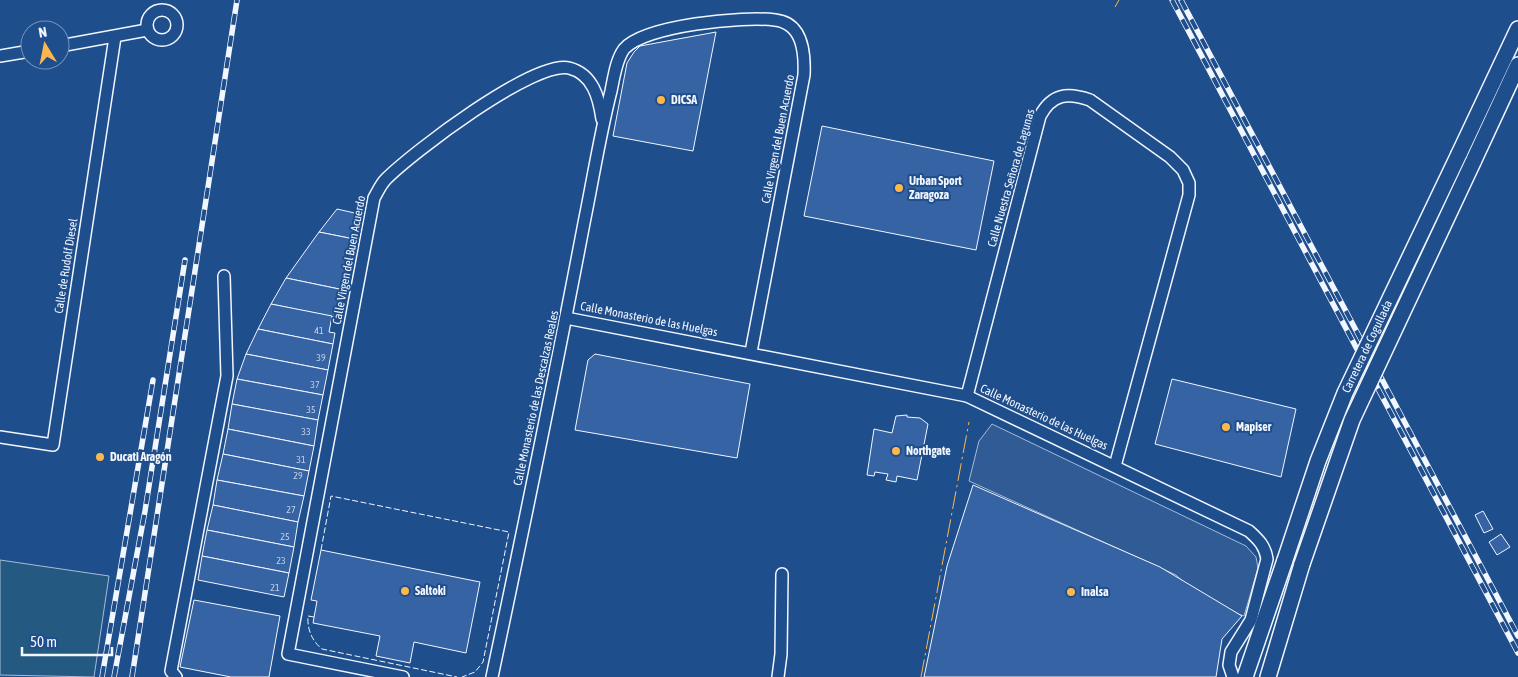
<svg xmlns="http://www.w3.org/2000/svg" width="1518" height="677" viewBox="0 0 1518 677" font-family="'Asap Condensed',sans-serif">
<rect width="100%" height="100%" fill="#1f4e8c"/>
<polygon fill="#245a82" stroke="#a8bbd7" points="0,560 109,576 94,677 0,675"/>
<polygon fill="#305b95" stroke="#a8bbd7" points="992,424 1246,546 1256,557 1258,568 1244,616 1205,602 1176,575 969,481 979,441"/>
<g fill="#3563a3" stroke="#f2f6ff">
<polygon points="716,32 693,151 613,136 627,63 634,52 640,46"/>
<polygon points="822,126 994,161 976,250 804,216"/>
<polygon points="337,209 359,214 354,239 319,232"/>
<polygon points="319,232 354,239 344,290 286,278"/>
<polygon points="286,278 344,290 339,318 271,304"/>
<polygon points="271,304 332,316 329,332 335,333 333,344 258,329"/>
<polygon points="258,329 333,344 328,370 246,354"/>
<polygon points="246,354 328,370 323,395 237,379"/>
<polygon points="595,354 750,384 737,458 575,430 588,360"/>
<polygon points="237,379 323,395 318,420 232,404"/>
<polygon points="1172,379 1296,409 1281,477 1155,444"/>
<polygon points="232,404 318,420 314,446 228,429"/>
<polygon points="907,415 907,417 920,418 928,424 917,480 897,476 896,482 886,480 888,474 875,472 874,476 867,475 874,429 892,433 896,416"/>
<polygon points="228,429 314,446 309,471 223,454"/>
<polygon points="223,454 309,471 304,496 217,480"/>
<polygon points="217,480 304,496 298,522 213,505"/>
<polygon points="973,485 1160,567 1242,616 1222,639 1216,677 924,677 947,566"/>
<polygon points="213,505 298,522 294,547 207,530"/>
<polygon points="1483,511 1493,529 1484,533 1475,515"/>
<polygon points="207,530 294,547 289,573 202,556"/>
<polygon points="1501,534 1510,547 1497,555 1489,542"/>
<polygon points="321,550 480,582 466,653 414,642 410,663 376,656 380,636 313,623 317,601 311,600"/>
<polygon points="202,556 289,573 284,597 198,580"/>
<polygon points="194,600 280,616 269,677 231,677 180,667"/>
</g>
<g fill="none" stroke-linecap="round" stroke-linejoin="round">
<g stroke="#f2f6ff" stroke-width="14">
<g id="street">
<circle cx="162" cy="25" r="15"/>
<polyline points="60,46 147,30"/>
<polyline points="0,56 30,51"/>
<path d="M566,318l401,78 282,135c10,9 16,15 18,28l-16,61 -20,32 -2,13 4,12"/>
<path d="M967,396l73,-280c12,-22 27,-24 50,-16l80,57 13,13 6,13v12l-74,271"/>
<polyline points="0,437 53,445 115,37"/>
<polyline points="176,677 171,671 227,376 224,276"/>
<path d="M403,677l-115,-23 86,-456c4,-7 7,-14 12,-19 27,-27 148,-119 183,-111 24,6 30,30 33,51"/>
<path d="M492,677c32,-151 63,-302 92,-454 9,-44 16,-89 27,-132 3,-14 5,-31 13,-42 21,-24 120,-33 151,-29 28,3 30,33 29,55l-53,277"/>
<polyline points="778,677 781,654 782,574"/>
</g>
</g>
<g stroke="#f2f6ff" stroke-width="18">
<g id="secondary">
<polyline points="1459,154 1518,29"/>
<polyline points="1473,162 1518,65"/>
<polyline points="1245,677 1285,560"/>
<polyline points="1268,677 1302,564"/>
</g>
</g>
<use href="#street" stroke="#1f4e8c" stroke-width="11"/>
<use href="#secondary" stroke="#1f4e8c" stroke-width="15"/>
<g stroke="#f2f6ff" stroke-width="5.5">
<g id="rail">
<polyline points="1172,0 1518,653"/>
<polyline points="1181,0 1518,636"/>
<polyline points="102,677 153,380"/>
<polyline points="114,677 145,511 185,260"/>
<polyline points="132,677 237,0"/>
</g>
</g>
<use href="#rail" stroke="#1f4e8c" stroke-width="4" stroke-dasharray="11" stroke-linecap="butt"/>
<g stroke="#f2f6ff" stroke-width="18" stroke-linecap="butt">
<g id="secondary-bridge">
<path id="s1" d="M1285,560l33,-99 27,-68 114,-239"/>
<polyline points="1302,564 1352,420 1473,162"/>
</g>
</g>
<use href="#secondary-bridge" stroke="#1f4e8c" stroke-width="15"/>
<g stroke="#f2f6ff" stroke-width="1" stroke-dasharray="6 2.5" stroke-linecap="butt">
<polyline points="321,550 331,496 509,532 483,662 475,672 462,677"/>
<path d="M314,617l-6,-1c-1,13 4,25 14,33l135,28"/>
</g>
<g stroke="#ffb74d" stroke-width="1" stroke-dasharray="18 4 2.5 4" stroke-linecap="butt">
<polyline points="1115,7 1119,0"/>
<polyline points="921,677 969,422"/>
</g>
</g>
<g fill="#ffb74d" stroke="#1f4e8c" stroke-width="2">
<circle cx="661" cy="100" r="5"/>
<circle cx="899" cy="188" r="5"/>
<circle cx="1226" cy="427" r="5"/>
<circle cx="896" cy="451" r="5"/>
<circle cx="100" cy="457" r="5"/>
<circle cx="405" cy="591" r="5"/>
<circle cx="1071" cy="592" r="5"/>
</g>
<g text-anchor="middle" stroke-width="4" stroke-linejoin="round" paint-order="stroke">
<g font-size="10" fill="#c3d1e8">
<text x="319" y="334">41</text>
<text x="321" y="361">39</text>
<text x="315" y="388">37</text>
<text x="311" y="413">35</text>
<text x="306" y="435">33</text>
<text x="301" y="463">31</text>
<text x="298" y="479">29</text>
<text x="291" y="513">27</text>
<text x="285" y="540">25</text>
<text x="281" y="564">23</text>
<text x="275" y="591">21</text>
</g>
<g font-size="12" font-weight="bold" fill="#f2f6ff" stroke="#1f4e8c" text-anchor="start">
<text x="671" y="104">DICSA</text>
<text x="909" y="185">Urban Sport<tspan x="909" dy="14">Zaragoza</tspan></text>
<text x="1236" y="431">Mapiser</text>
<text x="906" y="455">Northgate</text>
<text x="110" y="461">Ducati Aragón</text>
<text x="415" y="595">Saltoki</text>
<text x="1081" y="596">Inalsa</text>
</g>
<g font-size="12" fill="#f2f6ff" stroke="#1f4e8c">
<text transform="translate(778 139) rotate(-79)" y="4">Calle Virgen del Buen Acuerdo</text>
<text transform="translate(1011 178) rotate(-74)" y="4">Calle Nuestra Señora de Lagunas</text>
<text transform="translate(349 260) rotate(-79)" y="4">Calle Virgen del Buen Acuerdo</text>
<text transform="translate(66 266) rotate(-81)" y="4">Calle de Rudolf Diesel</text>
<text transform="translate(649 319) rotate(11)" y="4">Calle Monasterio de las Huelgas</text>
<text dy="4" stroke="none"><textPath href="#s1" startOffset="229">Carretera de Cogullada</textPath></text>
<text transform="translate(536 398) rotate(-78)" y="4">Calle Monasterio de las Descalzas Reales</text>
<text transform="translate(1044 417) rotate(25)" y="4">Calle Monasterio de las Huelgas</text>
</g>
</g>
<g transform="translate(45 45) rotate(350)"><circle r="24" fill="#1f4e8c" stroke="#7391ba"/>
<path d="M0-4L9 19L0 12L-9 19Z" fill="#ffb74d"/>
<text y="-8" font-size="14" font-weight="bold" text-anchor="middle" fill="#f2f6ff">N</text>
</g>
<path d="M22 647v8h90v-8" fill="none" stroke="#f2f6ff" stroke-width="2.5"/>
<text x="30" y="647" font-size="15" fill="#f2f6ff" stroke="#1f4e8c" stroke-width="4" paint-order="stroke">50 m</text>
</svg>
